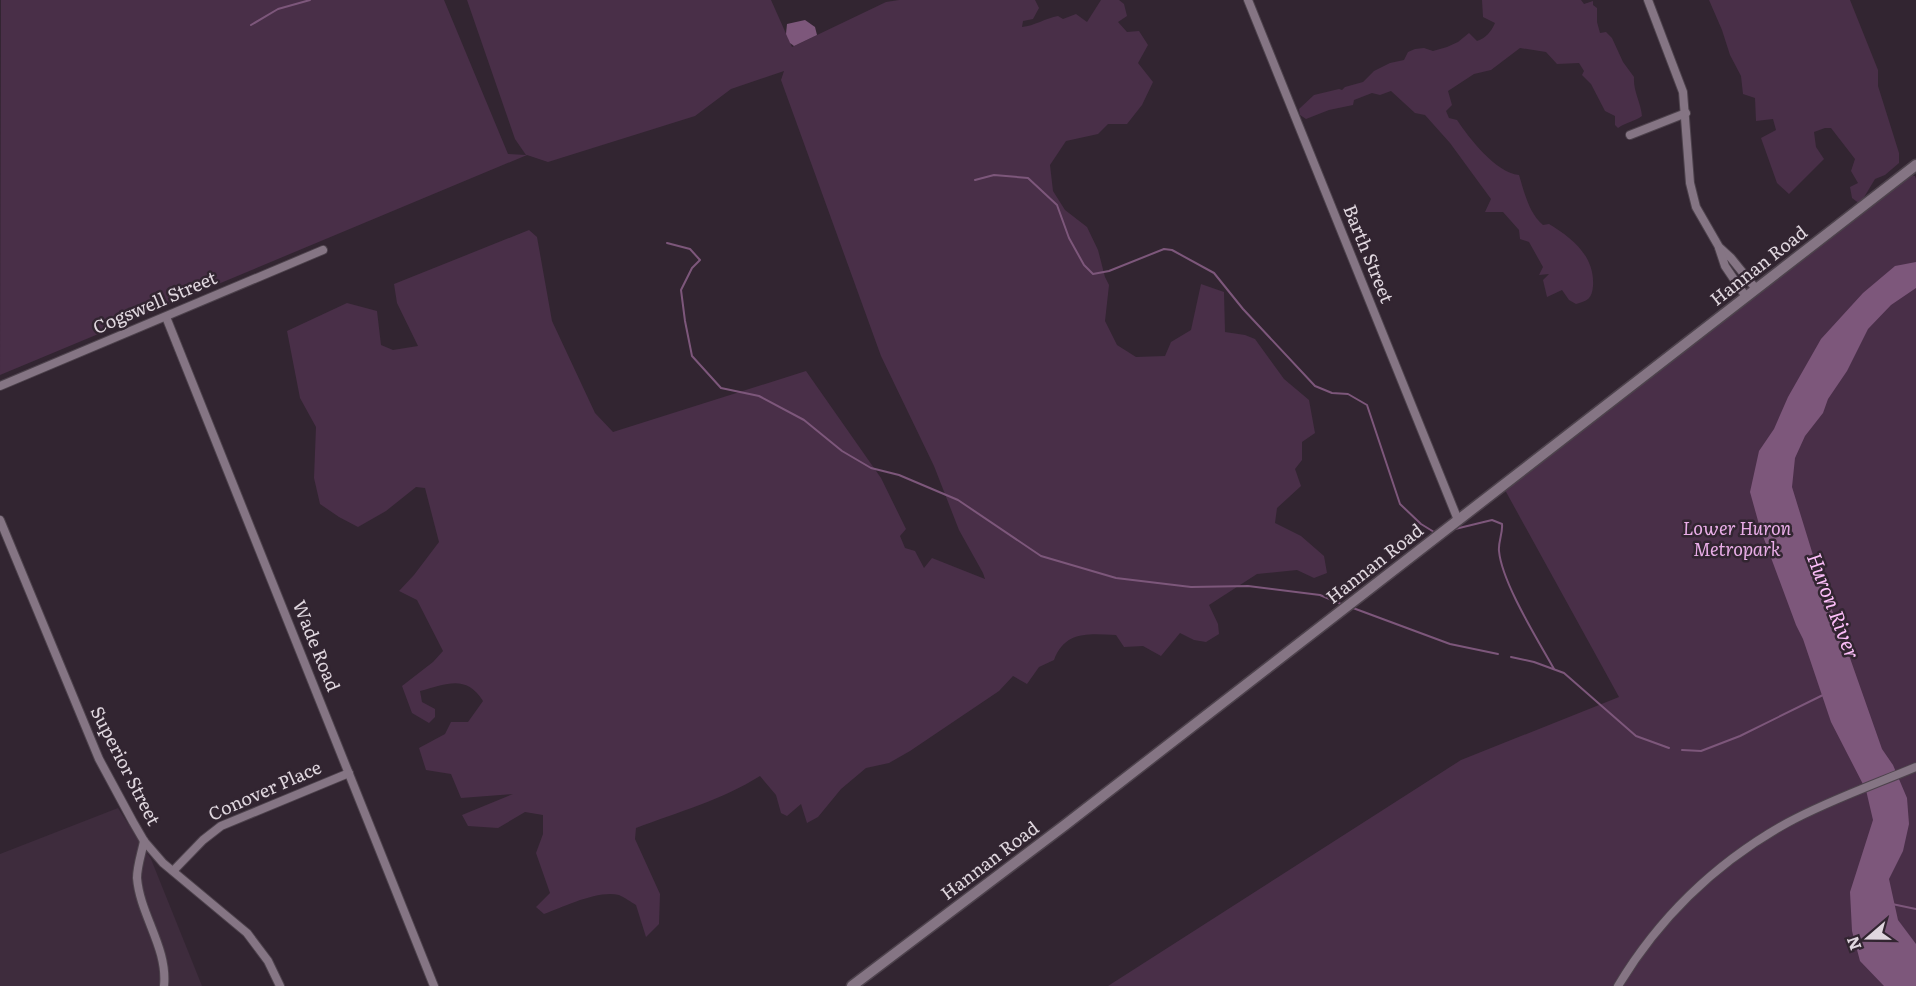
<svg xmlns="http://www.w3.org/2000/svg" width="1916" height="986" viewBox="0 0 1916 986" font-family="Literata,serif">
<rect width="100%" height="100%" fill="#322531"/>
<polygon fill="#3e2c3d" points="118,808 151,859 202,986 0,986 0,854"/>
<g fill="#492f48">
<path d="M1,0h443l64,154 18,1 -11,-16 -48,-139h304l21,47 94,-45 13,-2h136l4,8 -6,11 -10,2 -1,6c12,-1 24,-9 36,-11l5,3 13,-5 11,8 14,-22h18l5,4 3,12 -9,6 9,10 12,-1 9,14 -10,18 15,19 -11,23 -15,19h-19l-10,10 -32,7 -16,24 3,26 12,19 22,17 11,23 7,27 4,8 -4,36 12,24 19,12 29,-1 6,-14 20,-12 10,-46 23,8 1,40 20,3 10,4 29,40 25,21 6,33 -13,9v18l-7,9 6,17 -24,22 -2,15 26,13 23,20 3,17 -13,5 -17,-8 -40,4 -48,31 9,19 1,10 -13,8 -12,-2 -14,-7 -19,23 -18,-10 -19,1 -8,-12c-26,-1 -51,-5 -62,25l-15,7 -12,17 -14,-8 -14,15 -89,60 -21,12 -23,5 -25,21 -23,28 -11,6 -6,-19 -14,12 -6,-3 -5,-18 -16,-19c-38,24 -82,36 -124,52l-1,11 25,55 -1,30 -13,13 -10,-32c-5,-3 -12,-8 -17,-10 -22,-5 -55,12 -75,19l-8,-7 14,-14 -14,-40 7,-19v-19l-18,-3 -27,16 -30,-2 -6,-11 51,-21 -52,4 -10,-24 -25,-4 -7,-22 26,-14 6,-12h17l15,-21c-17,-27 -36,-17 -63,-10l2,11 13,7v8l-6,6 -17,-10 -10,-27 31,-24 10,-11 -26,-51 -18,-9 15,-16 25,-33 -14,-54 -9,-1 -30,24 -28,16 -19,-10 -19,-13 -6,-26 2,-51 -16,-29 -13,-67 60,-28 30,8 4,34 12,5 25,-4 -21,-43 -3,-19 135,-54 8,7 15,84 43,92 18,19 193,-61 75,107 25,51 -6,7 5,12 10,3 9,17 8,-10 53,21 -2,-6 -24,-43 -25,-64 -53,-110 -100,-276 3,-9 -53,18 -36,27 -147,46 -21,-7 -527,220z"/>
<path d="M1482,0h99l3,4 9,-3v4l4,3v14l3,11 6,-1 6,6 11,24 11,15c-1,14 7,26 8,39 -8,6 -16,6 -24,12l-3,-3v-9l-10,-5 -14,-27 -9,-9 2,-4 -5,-8 -22,1 -11,-12 -26,-4 -29,22 -17,4 -26,17 4,14 -6,6 3,7 8,2c12,18 39,53 62,55 5,16 10,39 24,50l6,-1c23,14 46,32 44,62 -1,12 -5,15 -17,18l-7,-4 -7,-10 -15,7 -4,-17 6,-6 -10,1 4,-8 -14,-25 -9,-3 -1,-9 -16,-18h-18l6,-13 -41,-56 -25,-28 -10,-2 -24,-22 -11,4 -8,-2 -18,7 -1,5 -24,5 -23,9 -6,-4 -1,-6 15,-14 25,-6 3,1 3,-3 18,-5 11,-11 16,-8 14,-3 4,-8 7,-3 9,-1 9,3 14,-4 11,-5 11,-9 8,8c9,-3 14,-9 18,-18l-12,-6z"/>
<polygon points="1709,0 1850,0 1878,70 1878,86 1899,153 1899,163 1885,175 1875,179 1860,204 1852,198 1850,187 1858,183 1851,171 1855,159 1831,128 1825,128 1814,132 1816,147 1824,159 1789,194 1777,183 1761,138 1776,130 1773,119 1756,121 1755,98 1743,94 1741,76 1730,55 1722,30"/>
<polygon points="1910,175 1915,176 1916,179 1916,986 1108,986 1461,760 1619,697 1505,490"/>
</g>
<g fill="#7d577b">
<polygon points="805,20 815,27 817,35 794,46 790,43 786,34 787,24"/>
<polygon points="1916,262 1916,288 1891,305 1868,329 1847,371 1828,399 1823,413 1805,436 1795,458 1792,487 1825,594 1838,624 1882,749 1893,765 1907,798 1909,824 1903,851 1889,879 1898,920 1916,944 1916,986 1884,986 1860,961 1852,931 1850,892 1873,820 1866,790 1831,722 1803,639 1796,625 1760,528 1750,492 1759,451 1774,429 1788,397 1821,339 1863,293 1895,266"/>
</g>
<g fill="none" stroke-linecap="round" stroke-linejoin="round">
<g stroke="#7d577b" stroke-width="2">
<polyline points="251,25 278,9 310,0"/>
<polyline points="975,180 994,175 1028,178 1057,205 1069,238 1084,265 1093,274 1109,271 1164,249 1172,250 1214,273 1243,309 1315,386 1332,393 1348,394 1367,405 1400,504 1421,524 1434,532"/>
<polyline points="667,243 690,249 700,260 692,268 681,290 685,321 692,356 721,388 759,396 804,420 842,451 871,468 899,475 958,500 1041,556 1116,578 1191,587 1248,586 1320,595 1341,604"/>
<path d="M1455,529l37,-9 10,4c1,9 -4,18 -3,27 3,32 39,89 55,118"/>
<polyline points="1353,608 1450,644 1498,654"/>
<polyline points="1511,657 1534,662 1564,673 1636,736 1669,748"/>
<polyline points="1682,750 1701,751 1740,736 1823,695"/>
<polyline points="1892,904 1916,909"/>
</g>
<g stroke="#4d424c" stroke-width="10">
<g id="minor">
<polyline points="1248,0 1458,520"/>
<polyline points="1648,0 1683,92 1690,183 1696,207 1719,247 1731,258 1756,289"/>
<polyline points="1630,135 1686,113"/>
<polyline points="1719,248 1725,266 1746,297"/>
<polyline points="166,317 434,986"/>
<polyline points="0,386 323,250"/>
<polyline points="0,520 99,759 133,822 144,841 163,863 247,933 268,961 280,986"/>
<path d="M144,841c-2,11 -7,25 -7,37 3,37 31,70 27,108"/>
<polyline points="173,871 203,840 221,826 349,773"/>
<path d="M1618,986c41,-68 99,-124 169,-163 40,-22 86,-38 129,-56"/>
</g>
</g>
<g stroke="#4d424c" stroke-width="13">
<polyline id="tertiary" points="852,986 1065,825 1916,165"/>
</g>
<use href="#minor" stroke="#857584" stroke-width="8"/>
<use href="#tertiary" stroke="#857584" stroke-width="10"/>
</g>
<g text-anchor="middle" stroke-width="5" stroke-linejoin="round" paint-order="stroke">
<g font-size="18" fill="#e0d7df" stroke="#322531">
<text transform="translate(1368 254) rotate(68)" y="6">Barth Street</text>
<text transform="translate(1759 266) rotate(-38)" y="6">Hannan Road</text>
<text transform="translate(155 303) rotate(-23)" y="6">Cogswell Street</text>
<text transform="translate(1375 564) rotate(-38)" y="6">Hannan Road</text>
<text transform="translate(316 646) rotate(68)" y="6">Wade Road</text>
<text transform="translate(125 766) rotate(63)" y="6">Superior Street</text>
<text transform="translate(265 791) rotate(-24)" y="6">Conover Place</text>
<text transform="translate(990 861) rotate(-37)" y="6">Hannan Road</text>
</g>
<g font-size="18" font-style="italic" fill="#e9ade7" stroke="#322531">
<text x="1737" y="535">Lower Huron<tspan x="1737" dy="21">Metropark</tspan></text>
</g>
<g font-size="20" font-style="italic" fill="#fdbffa" stroke="#322531">
<text transform="translate(1833 606) rotate(69)" y="7">Huron River</text>
</g>
</g>
<g transform="translate(1868 938) rotate(250)" stroke="#322531" stroke-width="4.5" paint-order="stroke">
<path d="M0-4.5L10 22L0 15L-10 22Z" fill="#e0d7df"/>
<text y="-9" font-size="16" font-weight="bold" text-anchor="middle" fill="#e0d7df">N</text>
</g>
</svg>
